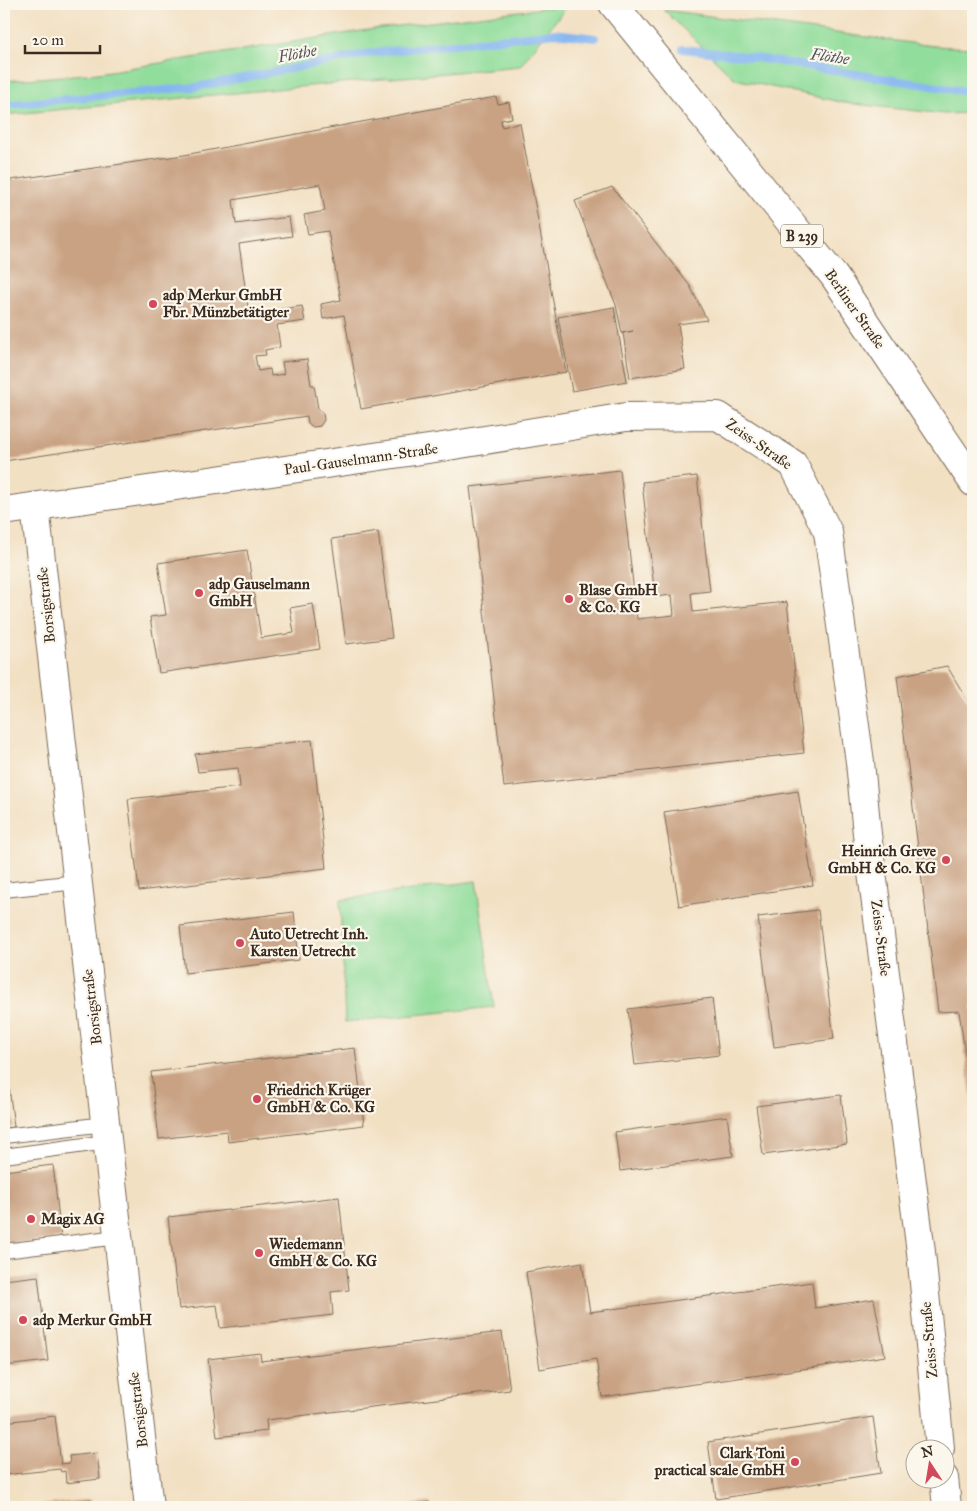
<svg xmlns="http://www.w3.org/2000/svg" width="977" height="1511" viewBox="0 0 977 1511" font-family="'IM FELL Great Primer',serif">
<rect width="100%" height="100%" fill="#fbf7ec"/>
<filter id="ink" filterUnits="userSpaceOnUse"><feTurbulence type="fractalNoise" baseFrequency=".02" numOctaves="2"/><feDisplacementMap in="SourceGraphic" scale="10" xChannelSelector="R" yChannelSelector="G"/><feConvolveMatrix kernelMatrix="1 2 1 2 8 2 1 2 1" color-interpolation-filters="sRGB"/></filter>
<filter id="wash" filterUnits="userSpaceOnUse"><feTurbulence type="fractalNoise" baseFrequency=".0096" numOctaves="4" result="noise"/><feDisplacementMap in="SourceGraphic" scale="20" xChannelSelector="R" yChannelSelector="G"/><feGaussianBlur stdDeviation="1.12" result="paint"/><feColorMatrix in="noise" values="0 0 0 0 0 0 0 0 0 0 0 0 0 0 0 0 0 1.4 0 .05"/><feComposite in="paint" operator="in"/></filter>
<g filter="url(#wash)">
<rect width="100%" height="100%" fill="#f2e0c3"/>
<g fill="#91dd9b" stroke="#66845c">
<polygon points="568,5 520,66 4,115 4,81 98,73 374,29"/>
<polygon points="664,10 934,46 973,48 973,113 944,114 845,103 735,79"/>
<polygon points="476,881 494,1007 345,1022 340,900"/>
</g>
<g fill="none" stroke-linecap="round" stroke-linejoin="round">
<g stroke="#86b6f1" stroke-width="8">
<polyline points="683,49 737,55 963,91 973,90"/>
<polyline points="4,105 196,87 371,53 555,33 595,38"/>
</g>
</g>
<g id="blocks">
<g fill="#c9a283">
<polygon points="496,97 498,104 509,102 512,118 501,120 502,127 520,123 566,372 361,409 344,315 323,319 321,304 341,300 328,231 308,234 304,215 325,211 320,184 233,200 236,224 289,217 292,236 239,244 249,314 302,306 305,321 277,325 280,347 265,350 266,355 255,356 258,371 270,369 271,376 284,374 282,362 307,359 311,385 314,385 318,409 323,413 324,420 320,426 313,427 308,423 307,416 4,461 4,181 184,155"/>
<polygon points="612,187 690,286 707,320 678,324 685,369 630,378 623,333 633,331 622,333 616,305 575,201"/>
<polygon points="614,307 627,381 572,391 558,317"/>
<polygon points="620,470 637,619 674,615 672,595 655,597 642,482 697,476 710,591 691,593 693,612 787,602 804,753 504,787 470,487"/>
<polygon points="378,532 392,638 346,644 332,539"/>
<polygon points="247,550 261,638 294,633 290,608 313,604 320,649 159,673 150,617 166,615 158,563"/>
<polygon points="947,666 973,710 972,1103 959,1011 938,1012 897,676"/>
<polygon points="4,740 8,770 4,771"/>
<polygon points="312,740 326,868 139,891 128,799 240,787 238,768 198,772 195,754"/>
<polygon points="798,791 813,885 679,906 664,812"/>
<polygon points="818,910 834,1039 774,1047 758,917"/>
<polygon points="294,912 299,960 185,973 180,926"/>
<polygon points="712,998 719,1055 635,1065 628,1009"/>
<polygon points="4,1046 14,1127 4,1128"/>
<polygon points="355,1048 364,1125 228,1142 227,1131 159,1139 151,1072"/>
<polygon points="841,1095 847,1144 763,1155 756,1106"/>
<polygon points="727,1116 733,1156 620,1171 615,1132"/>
<polygon points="53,1165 61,1238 4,1244 4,1171"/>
<polygon points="339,1197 349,1290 331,1292 333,1315 220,1328 217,1305 179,1309 168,1217"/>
<polygon points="582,1262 590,1312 812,1282 815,1308 874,1299 885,1356 824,1366 602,1397 596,1359 540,1369 526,1272"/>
<polygon points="38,1276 48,1361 4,1366 4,1280"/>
<polygon points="502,1332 510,1390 266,1420 267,1431 217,1437 208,1359 260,1353 261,1361"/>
<polygon points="55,1416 61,1464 70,1463 69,1456 97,1453 100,1479 66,1483 65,1471 61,1472 60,1469 4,1475 4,1422"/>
<polygon points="873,1417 881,1473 716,1499 708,1442"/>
<polygon points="91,1499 92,1507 32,1507 32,1506"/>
<polygon points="430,1502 430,1507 400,1507 400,1506"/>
</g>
</g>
</g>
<g filter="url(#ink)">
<use href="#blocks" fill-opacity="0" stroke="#7b6a58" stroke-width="1"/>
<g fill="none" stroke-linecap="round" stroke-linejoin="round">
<g stroke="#7b6a58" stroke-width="16">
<g id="service">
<polyline points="4,890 77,882"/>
<polyline points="4,1136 105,1124"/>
<polyline points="4,1156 107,1142"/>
<polyline points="4,1251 118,1237"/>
</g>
</g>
<g stroke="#7b6a58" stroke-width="30">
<g id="minor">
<polyline points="35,507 149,1507"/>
<polyline points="4,511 442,447 626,417 718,416 793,464 828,532 860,762 867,834 921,1252 940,1448"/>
<polyline points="944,1478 947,1507"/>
</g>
</g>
<g stroke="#7b6a58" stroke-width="30">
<polyline id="primary" points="613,4 834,276 973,482"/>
</g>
<use href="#service" stroke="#fff" stroke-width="14"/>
<use href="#minor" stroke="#fff" stroke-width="28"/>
<use href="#primary" stroke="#fff" stroke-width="28"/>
</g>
</g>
<g fill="#d1495b" stroke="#fbf7ec" stroke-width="2">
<circle cx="153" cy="304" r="5"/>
<circle cx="199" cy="593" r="5"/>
<circle cx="569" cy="599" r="5"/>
<circle cx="946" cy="860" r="5"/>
<circle cx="240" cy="943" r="5"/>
<circle cx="257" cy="1099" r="5"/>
<circle cx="31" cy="1219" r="5"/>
<circle cx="259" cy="1253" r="5"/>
<circle cx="23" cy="1320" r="5"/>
<circle cx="795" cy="1462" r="5"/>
</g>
<g text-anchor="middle" stroke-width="4.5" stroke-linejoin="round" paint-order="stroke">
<rect fill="#fbf7ec" stroke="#75685c" stroke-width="1" x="781" y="224.5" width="42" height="23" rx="4"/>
<g font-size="14" font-weight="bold" fill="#3b2a1e">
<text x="802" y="241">B 239</text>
</g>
<g font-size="15" font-weight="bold" fill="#3b2a1e" stroke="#fbf7ec" text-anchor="start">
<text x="163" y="300">adp Merkur GmbH<tspan x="163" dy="17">Fbr. Münzbetätigter</tspan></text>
<text x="209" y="589">adp Gauselmann<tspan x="209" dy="17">GmbH</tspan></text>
<text x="579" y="595">Blase GmbH<tspan x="579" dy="17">&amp; Co. KG</tspan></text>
<text x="936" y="856" text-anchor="end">Heinrich Greve<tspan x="936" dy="17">GmbH &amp; Co. KG</tspan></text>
<text x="250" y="939">Auto Uetrecht Inh.<tspan x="250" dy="17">Karsten Uetrecht</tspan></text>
<text x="267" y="1095">Friedrich Krüger<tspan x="267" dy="17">GmbH &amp; Co. KG</tspan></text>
<text x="41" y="1224">Magix AG</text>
<text x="269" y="1249">Wiedemann<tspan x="269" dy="17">GmbH &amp; Co. KG</tspan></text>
<text x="33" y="1325">adp Merkur GmbH</text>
<text x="785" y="1458" text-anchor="end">Clark Toni<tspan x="785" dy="17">practical scale GmbH</tspan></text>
</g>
<g font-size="15" fill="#3b2a1e" stroke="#fbf7ec">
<text transform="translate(855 309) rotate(55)" y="5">Berliner Straße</text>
<text transform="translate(759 444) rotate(35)" y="5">Zeiss-Straße</text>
<text transform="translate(361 459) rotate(-8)" y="5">Paul-Gauselmann-Straße</text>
<text transform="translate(46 605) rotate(-96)" y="5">Borsigstraße</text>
<text transform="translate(881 938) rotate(83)" y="5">Zeiss-Straße</text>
<text transform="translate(92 1007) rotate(-97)" y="5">Borsigstraße</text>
<text transform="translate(929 1340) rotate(-95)" y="5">Zeiss-Straße</text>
<text transform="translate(138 1410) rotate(-97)" y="5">Borsigstraße</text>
</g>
<g font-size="16" font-style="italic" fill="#52545d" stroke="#fbf7ec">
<text transform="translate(297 53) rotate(-11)" y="6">Flöthe</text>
<text transform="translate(830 56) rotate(8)" y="6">Flöthe</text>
</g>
</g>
<rect width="977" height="1511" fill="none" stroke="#fbf7ec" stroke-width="20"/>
<g transform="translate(930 1464) rotate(348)"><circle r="24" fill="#fbf7ec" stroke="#aea59a"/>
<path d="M0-4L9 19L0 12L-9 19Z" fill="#d1495b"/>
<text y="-8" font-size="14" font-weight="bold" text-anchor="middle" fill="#3b2a1e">N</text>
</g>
<path d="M25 45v8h75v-8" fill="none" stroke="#3b2a1e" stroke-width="2.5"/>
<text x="32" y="45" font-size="15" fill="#3b2a1e" stroke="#fbf7ec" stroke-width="4" paint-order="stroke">20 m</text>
</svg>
